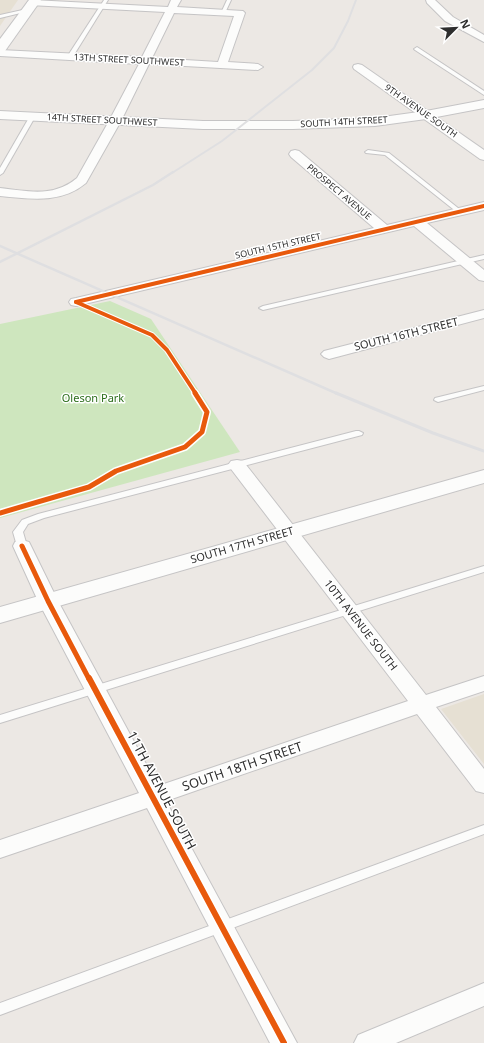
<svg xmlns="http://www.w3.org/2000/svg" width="484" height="1043" viewBox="0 0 484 1043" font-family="'Noto Sans',sans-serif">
<rect width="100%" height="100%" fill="#ece8e4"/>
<g fill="#e6e0d3">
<polygon points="0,0 18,0 0,26"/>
<polygon points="484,694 484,764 441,709"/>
</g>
<polygon fill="#cee6be" points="110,301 151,319 240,452 0,518 0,324"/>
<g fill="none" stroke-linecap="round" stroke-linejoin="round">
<g stroke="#c5c4c5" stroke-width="2">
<g id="service">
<polygon points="104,0 108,0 72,58 68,58 67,57"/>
<polygon points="227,0 231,0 225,13 221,13"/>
<polygon points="27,9 29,9 29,11 0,18 0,15"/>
<polygon points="417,47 484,91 484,95 415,50 414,49"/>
<polygon points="30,116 35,117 3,173 0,175 0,168"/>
<polygon points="368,150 389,153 463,212 458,213 385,155 366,153 365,152"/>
<polygon points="484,255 484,259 263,310 259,308 263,306"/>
<polygon points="484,386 484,390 438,402 434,400 435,398"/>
<polygon points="356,431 359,431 363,433 362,435 44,518 28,524 23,532 27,546 22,549 17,546 13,532 22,520 38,514"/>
<polygon points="484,566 484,572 0,723 0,715"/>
<polygon points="484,825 484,834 0,1015 0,1003"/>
</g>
</g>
<g stroke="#c5c4c5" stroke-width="2">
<g id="minor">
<path d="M32,0l136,7 3,-7h10l-4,7 66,4 2,2 -17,49 30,2 5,3 -5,3 -109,-6 -28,57 -35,62c-25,21 -55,16 -86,13v-8c28,3 53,10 77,-10l32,-57 30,-57 -139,-8v-6l142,7 23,-45 -136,-7 -2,-2 2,-2zM174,13l60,3 -16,46 -66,-4z"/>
<polygon points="426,0 435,0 453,17 484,35 484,42 445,21 427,3"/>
<polygon points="358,64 362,65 484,150 484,160 480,159 354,69 353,67 354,65"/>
<polygon points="295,150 299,151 387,225 484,202 484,210 427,223 484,270 484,281 479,280 414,226 76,306 71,305 69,302 71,299 76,298 374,228 291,157 289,154 291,151"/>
<polygon points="484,310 484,318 329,359 324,357 321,354 324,351"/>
<polygon points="237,460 243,461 426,695 484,676 484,691 436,707 484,769 484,793 476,791 417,714 166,801 297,1043 270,1043 147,808 0,858 0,840 139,793 38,601 13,546 15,542 22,540 29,542 31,546 58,601 158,786 408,701 231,469 228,465 231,461"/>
<polygon points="484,983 484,1006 396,1043 354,1043 358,1035"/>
</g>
</g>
<g stroke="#c5c4c5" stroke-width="2">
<g id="tertiary">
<polygon points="29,0 41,0 5,51 0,52 0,39"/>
<polygon points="484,100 484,108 426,119 375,126 293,129 203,129 0,119 0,111 203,121 293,121 375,118 426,111"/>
<polygon points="484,470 484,483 0,623 0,607"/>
</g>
</g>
<use href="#service" fill="#fcfcfb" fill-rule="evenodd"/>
<use href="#minor" fill="#fcfcfb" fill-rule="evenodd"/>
<use href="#tertiary" fill="#fcfcfb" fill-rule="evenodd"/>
<polyline stroke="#dfdfe1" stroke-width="2" points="172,173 222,141 312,70 334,48 348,21 356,0"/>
<g stroke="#dfdfe1" stroke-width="2.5">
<polyline points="0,246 338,394"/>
<polyline points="0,262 153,185 173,172"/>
</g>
<polyline stroke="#dfdfe1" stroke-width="3" points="336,393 433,433 484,451"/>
<g stroke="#fff" stroke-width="6">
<g id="cycleway-far2">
<polyline points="76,302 484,206"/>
<polyline points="76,302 152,335 167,350 196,394"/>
</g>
</g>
<g stroke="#fff" stroke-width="8">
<g id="cycleway-far1">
<polyline points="0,513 89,487 116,471 185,447 202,432 207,412 195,393"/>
<polyline points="22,546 48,601 89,679"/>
</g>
</g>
<g stroke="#fff" stroke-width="9">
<polyline id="cycleway" points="89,678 284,1043"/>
</g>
<use href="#cycleway-far2" stroke="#e8590c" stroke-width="4"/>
<use href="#cycleway-far1" stroke="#e8590c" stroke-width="5"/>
<use href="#cycleway" stroke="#e8590c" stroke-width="6"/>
</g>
<g text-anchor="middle" stroke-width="3" stroke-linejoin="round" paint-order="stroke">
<g font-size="9" fill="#2e2e2e" stroke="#fff">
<text transform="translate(129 60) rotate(3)" y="3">13TH STREET SOUTHWEST</text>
<text transform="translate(421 111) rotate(35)" y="3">9TH AVENUE SOUTH</text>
<text transform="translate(102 120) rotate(3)" y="3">14TH STREET SOUTHWEST</text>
<text transform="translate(344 122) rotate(-3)" y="3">SOUTH 14TH STREET</text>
<text transform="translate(339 192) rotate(40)" y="3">PROSPECT AVENUE</text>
<text transform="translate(278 246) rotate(-13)" y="3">SOUTH 15TH STREET</text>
</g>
<g font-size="11" fill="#2e2e2e" stroke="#fff">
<text transform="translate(406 334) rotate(-14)" y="4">SOUTH 16TH STREET</text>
<text transform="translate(242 545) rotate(-16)" y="4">SOUTH 17TH STREET</text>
<text transform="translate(361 625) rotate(52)" y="4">10TH AVENUE SOUTH</text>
</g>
<g font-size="11" fill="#2c6e1b" stroke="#fff">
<text x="93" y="402">Oleson Park</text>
</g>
<g font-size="13" fill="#2e2e2e" stroke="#fff">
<text transform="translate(242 766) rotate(-19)" y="5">SOUTH 18TH STREET</text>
<text transform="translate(162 790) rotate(62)" y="5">11TH AVENUE SOUTH</text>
</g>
</g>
<g transform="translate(456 28) rotate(66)" stroke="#ffffff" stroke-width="3" paint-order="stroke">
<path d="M0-3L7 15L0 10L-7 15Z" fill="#2e2e2e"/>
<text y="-6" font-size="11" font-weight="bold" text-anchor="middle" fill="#2e2e2e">N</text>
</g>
</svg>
